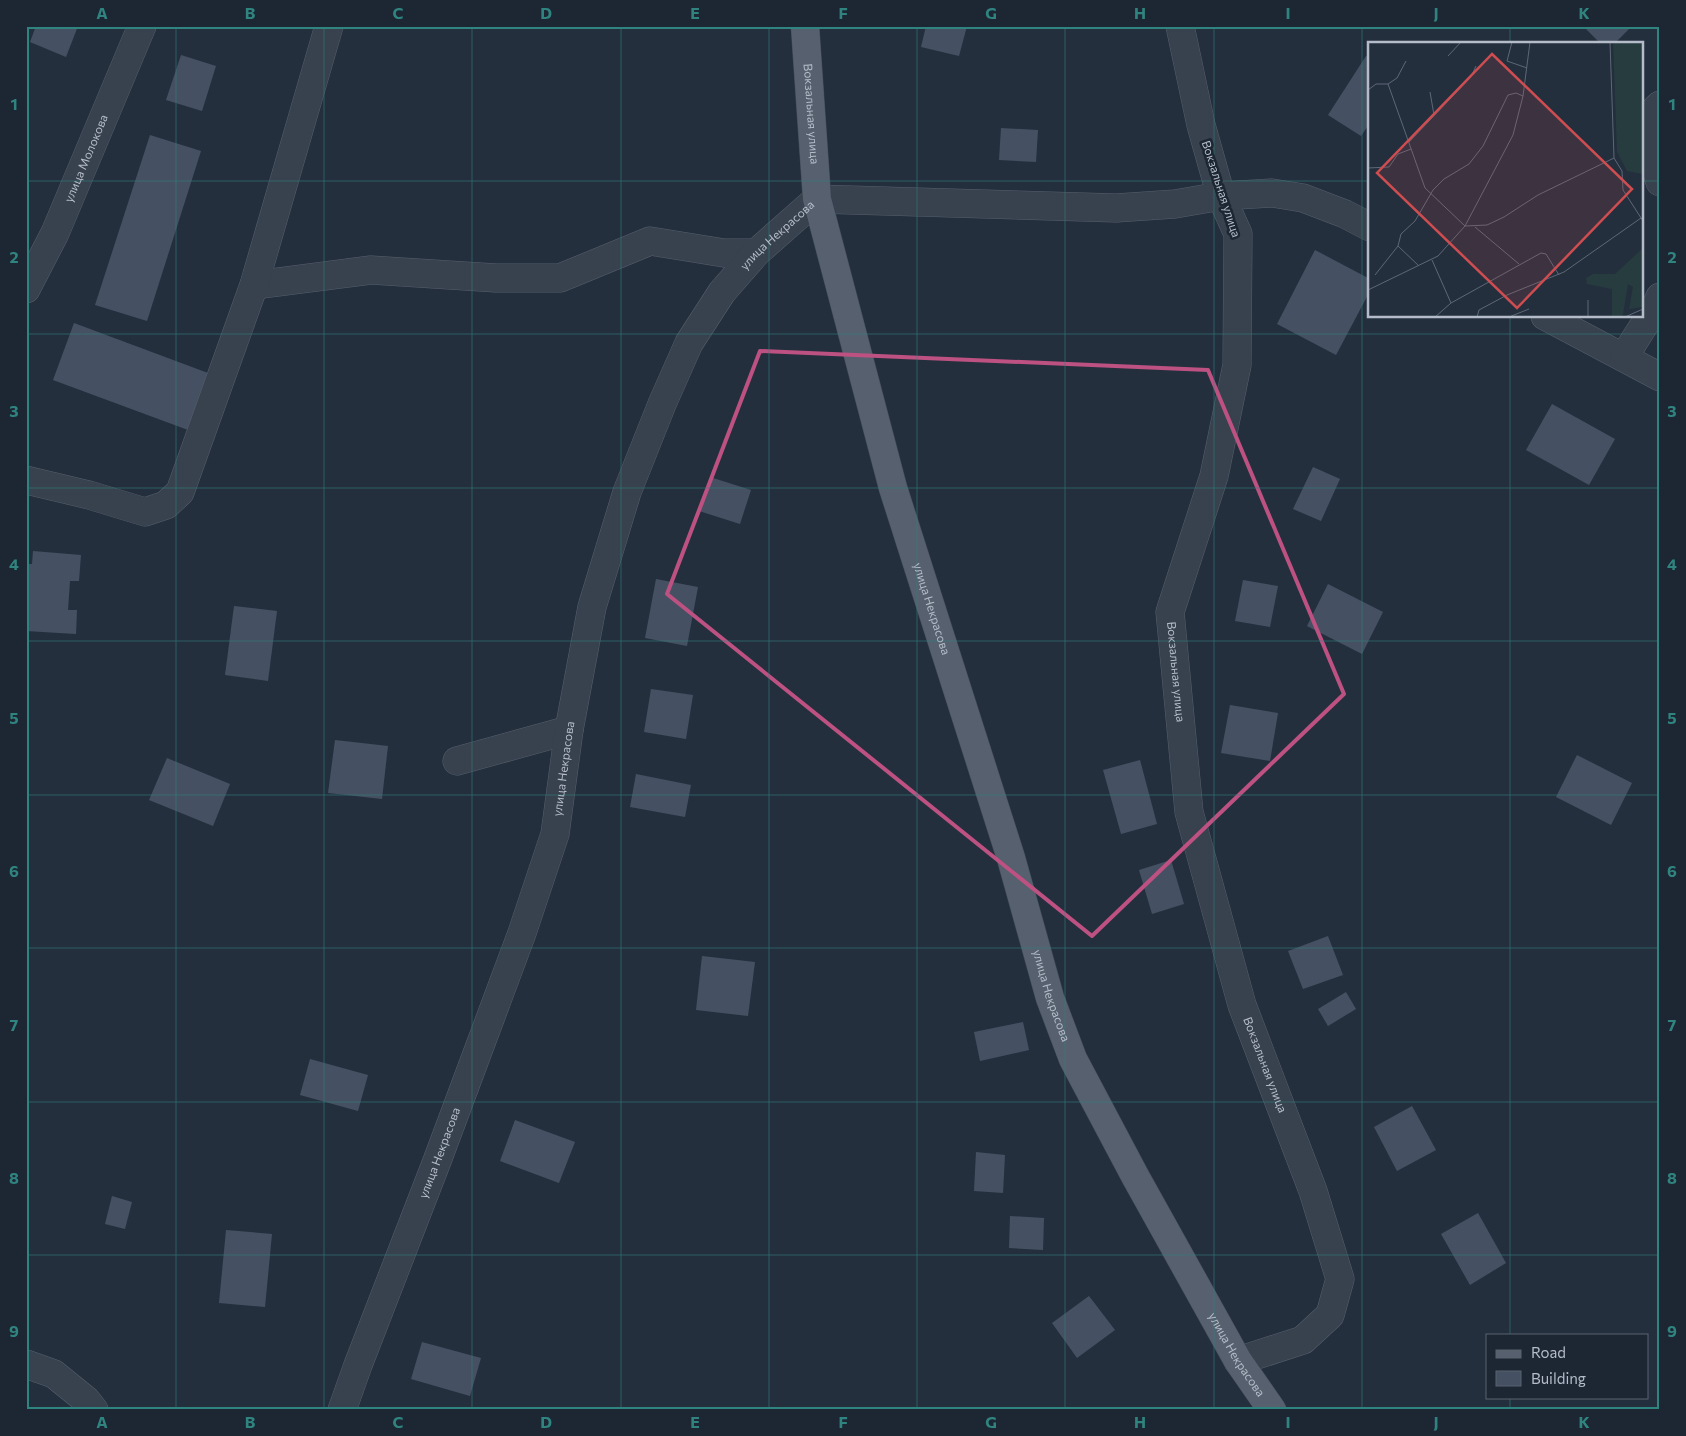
<svg xmlns="http://www.w3.org/2000/svg" width="1686" height="1436" viewBox="0 0 1686 1436" font-family="Commissioner,sans-serif">
<rect width="100%" height="100%" fill="#242f3e"/>
<g fill="#455162">
<polygon points="36,26 78,26 66,57 30,42"/>
<polygon points="926,26 967,26 959,56 921,47"/>
<polygon points="1583,26 1629,26 1630,28 1614,44 1601,44"/>
<polygon points="181,55 216,66 202,111 166,100"/>
<polygon points="1366,56 1370,58 1370,123 1361,136 1328,115"/>
<polygon points="1001,128 1038,130 1036,162 999,160"/>
<polygon points="150,135 201,151 147,321 95,305"/>
<polygon points="1315,250 1370,279 1370,291 1336,355 1277,324"/>
<polygon points="74,323 208,373 188,430 53,380"/>
<polygon points="1552,404 1615,439 1589,485 1526,450"/>
<polygon points="1313,467 1340,479 1321,521 1293,509"/>
<polygon points="710,477 751,490 740,524 699,511"/>
<polygon points="33,551 81,555 79,581 70,581 68,610 77,610 76,634 26,631 26,564 32,564"/>
<polygon points="656,579 698,587 687,646 645,638"/>
<polygon points="1243,580 1278,586 1270,627 1235,621"/>
<polygon points="1328,584 1383,612 1362,654 1307,626"/>
<polygon points="234,606 277,611 268,681 225,675"/>
<polygon points="651,689 693,695 686,739 644,732"/>
<polygon points="1230,705 1278,713 1270,761 1221,753"/>
<polygon points="335,740 388,746 382,799 328,793"/>
<polygon points="1577,755 1632,783 1611,825 1556,797"/>
<polygon points="167,758 230,784 213,826 149,800"/>
<polygon points="1140,760 1157,824 1121,834 1103,770"/>
<polygon points="636,774 691,785 685,817 630,807"/>
<polygon points="1171,860 1184,904 1152,914 1139,870"/>
<polygon points="1328,936 1343,975 1303,989 1288,951"/>
<polygon points="702,956 755,962 748,1016 696,1010"/>
<polygon points="1346,992 1356,1009 1328,1026 1318,1009"/>
<polygon points="1023,1022 1029,1050 980,1061 974,1032"/>
<polygon points="310,1059 368,1075 358,1111 300,1095"/>
<polygon points="1412,1106 1436,1150 1397,1171 1374,1127"/>
<polygon points="515,1120 575,1142 559,1183 500,1161"/>
<polygon points="976,1152 1005,1155 1003,1193 974,1191"/>
<polygon points="112,1196 132,1202 125,1229 105,1224"/>
<polygon points="1478,1213 1506,1263 1470,1285 1441,1234"/>
<polygon points="1010,1216 1044,1218 1043,1250 1009,1248"/>
<polygon points="226,1230 272,1234 265,1307 219,1303"/>
<polygon points="1089,1296 1115,1330 1077,1358 1052,1323"/>
<polygon points="422,1342 481,1358 470,1396 411,1379"/>
</g>
<g fill="none" stroke-linecap="round" stroke-linejoin="round">
<g stroke="#565f6c" stroke-width="29">
<g id="minor">
<path id="s1" d="M1180,26l21,99 20,71 17,38 -1,131 -23,111 -44,136 19,200 53,193 71,186 27,88 -10,36 -27,25 -65,21"/>
<path d="M1660,105c-22,17 -6,55 0,77"/>
<polyline points="254,285 371,270 496,278 560,278 650,241 724,253 756,253"/>
<path id="s2" d="M26,289l29,-56 87,-207"/>
<polyline points="1545,316 1660,377"/>
<polyline points="1624,357 1656,306 1660,297"/>
<polyline points="26,480 89,495 145,512 166,505 180,492 254,285 329,26"/>
<polyline points="457,761 569,730"/>
<polyline points="26,1364 54,1374 86,1400 94,1410"/>
<path id="s3" d="M342,1410l16,-45 79,-204 85,-228 33,-99 14,-104 23,-123 35,-115 35,-88 27,-61 33,-51 34,-39 61,-54 299,9 59,-4 46,-8 51,-3 31,5 42,16 25,13"/>
</g>
</g>
<g stroke="#414a57" stroke-width="29">
<g id="major">
<path id="s4" d="M805,26l12,173 76,289 118,370 39,140 23,61 62,117 103,185 34,49"/>
</g>
</g>
<use href="#minor" stroke="#38414e" stroke-width="28"/>
<use href="#major" stroke="#56606e" stroke-width="28"/>
</g>
<path fill="none" stroke="#bd5182" stroke-width="4" stroke-linejoin="round" d="M760,351l448,19 136,324 -252,242 -425,-342z"/>
<path fill="none" stroke="#308480" stroke-width="1" stroke-opacity="0.55" d="M176,26v1384M324,26v1384M472,26v1384M621,26v1384M769,26v1384M917,26v1384M1065,26v1384M1214,26v1384M1362,26v1384M1510,26v18M26,181h1344M1642,181h18M1510,316v1019M26,334h1634M26,488h1634M26,641h1634M26,795h1634M26,948h1634M26,1102h1634M26,1255h1634M1510,1397v13"/>
<g text-anchor="middle" stroke-width="5" stroke-linejoin="round" paint-order="stroke">
<g font-size="12" fill="#b4bcc9" stroke="#1d2633">
<text dy="4" stroke="none"><textPath href="#s4" startOffset="88">Вокзальная улица</textPath></text>
<text dy="4" stroke="none"><textPath href="#s2" startOffset="144">улица Молокова</textPath></text>
<text transform="translate(1221 189) rotate(72)" y="4">Вокзальная улица</text>
<text dy="4" stroke="none"><textPath href="#s3" startOffset="1266">улица Некрасова</textPath></text>
<text dy="4" stroke="none"><textPath href="#s4" startOffset="599">улица Некрасова</textPath></text>
<text dy="4" stroke="none"><textPath href="#s1" startOffset="664">Вокзальная улица</textPath></text>
<text dy="4" stroke="none"><textPath href="#s3" startOffset="680">улица Некрасова</textPath></text>
<text dy="4" stroke="none"><textPath href="#s4" startOffset="1004">улица Некрасова</textPath></text>
<text dy="4" stroke="none"><textPath href="#s1" startOffset="1069">Вокзальная улица</textPath></text>
<text dy="4" stroke="none"><textPath href="#s3" startOffset="275">улица Некрасова</textPath></text>
<text dy="4" stroke="none"><textPath href="#s4" startOffset="1409">улица Некрасова</textPath></text>
</g>
</g>
<g transform="translate(1368 42)">
<rect width="275" height="275" fill="#242f3e"/>
<path d="M245,0h30v132l-16,-3 -10,-19zM275,206v59l-14,2 4,-22 -5,-3 -5,30 -1,3h-10v-28l-25,-5 -1,-6 7,-4h22z" fill="#263c3f"/>
<path fill="none" stroke="#5e6776" stroke-width="1" d="M144,0l-5,19 20,7M242,0l4,116M80,14l13,-14M20,42l37,104 40,38 22,-1 17,-8 34,-22 76,-37M0,48l8,-6h12l9,-6 9,-17M62,50l4,23M41,100l62,-65 5,-11M246,116l8,13 1,19 20,31M0,126l21,-1 9,-13 13,-5M107,185l44,37M64,218l19,43 -16,14M51,224l-21,-20 3,-12 14,-13 18,-31 11,-11 25,-15 14,-18 25,-51 8,-2 7,3M7,233l23,-29M0,248l70,-34 27,-30 48,-91 10,-39 7,-54M83,261l90,-50 5,1 13,21M109,275l2,-7 28,-15 57,-23 77,-54M141,275l20,-8M220,275v-17M257,275l18,-8"/>
<path fill="#ce4d50" fill-opacity="0.15" stroke="#ce4d50" stroke-width="2.5" d="M124,12l140,135 -115,119 -140,-135z"/>
<rect width="275" height="275" fill="none" stroke="#b4bcc9" stroke-width="2.5"/>
</g>
<rect width="1686" height="1436" fill="none" stroke="#1d2633" stroke-width="55"/>
<rect x="1486" y="1334" width="162" height="65" fill="#1d2633" stroke="#59626f"/>
<rect x="1496" y="1350" width="25" height="8" fill="#56606e" stroke="#59626f"/>
<text x="1531" y="1358" font-size="15" fill="#b4bcc9">Road</text>
<rect x="1496" y="1371" width="25" height="15" fill="#455162" stroke="#59626f"/>
<text x="1531" y="1384" font-size="15" fill="#b4bcc9">Building</text>
<rect x="28" y="28" width="1630" height="1380" fill="none" stroke="#308480" stroke-width="2"/>
<g font-size="16" text-anchor="middle" font-weight="bold" fill="#308480">
<text x="102" y="19">A</text>
<text x="250" y="19">B</text>
<text x="398" y="19">C</text>
<text x="546" y="19">D</text>
<text x="695" y="19">E</text>
<text x="843" y="19">F</text>
<text x="991" y="19">G</text>
<text x="1140" y="19">H</text>
<text x="1288" y="19">I</text>
<text x="1436" y="19">J</text>
<text x="1584" y="19">K</text>
<text x="14" y="110">1</text>
<text x="1672" y="110">1</text>
<text x="14" y="263">2</text>
<text x="1672" y="263">2</text>
<text x="14" y="417">3</text>
<text x="1672" y="417">3</text>
<text x="14" y="570">4</text>
<text x="1672" y="570">4</text>
<text x="14" y="724">5</text>
<text x="1672" y="724">5</text>
<text x="14" y="877">6</text>
<text x="1672" y="877">6</text>
<text x="14" y="1031">7</text>
<text x="1672" y="1031">7</text>
<text x="14" y="1184">8</text>
<text x="1672" y="1184">8</text>
<text x="14" y="1337">9</text>
<text x="1672" y="1337">9</text>
<text x="102" y="1428">A</text>
<text x="250" y="1428">B</text>
<text x="398" y="1428">C</text>
<text x="546" y="1428">D</text>
<text x="695" y="1428">E</text>
<text x="843" y="1428">F</text>
<text x="991" y="1428">G</text>
<text x="1140" y="1428">H</text>
<text x="1288" y="1428">I</text>
<text x="1436" y="1428">J</text>
<text x="1584" y="1428">K</text>
</g>
</svg>
